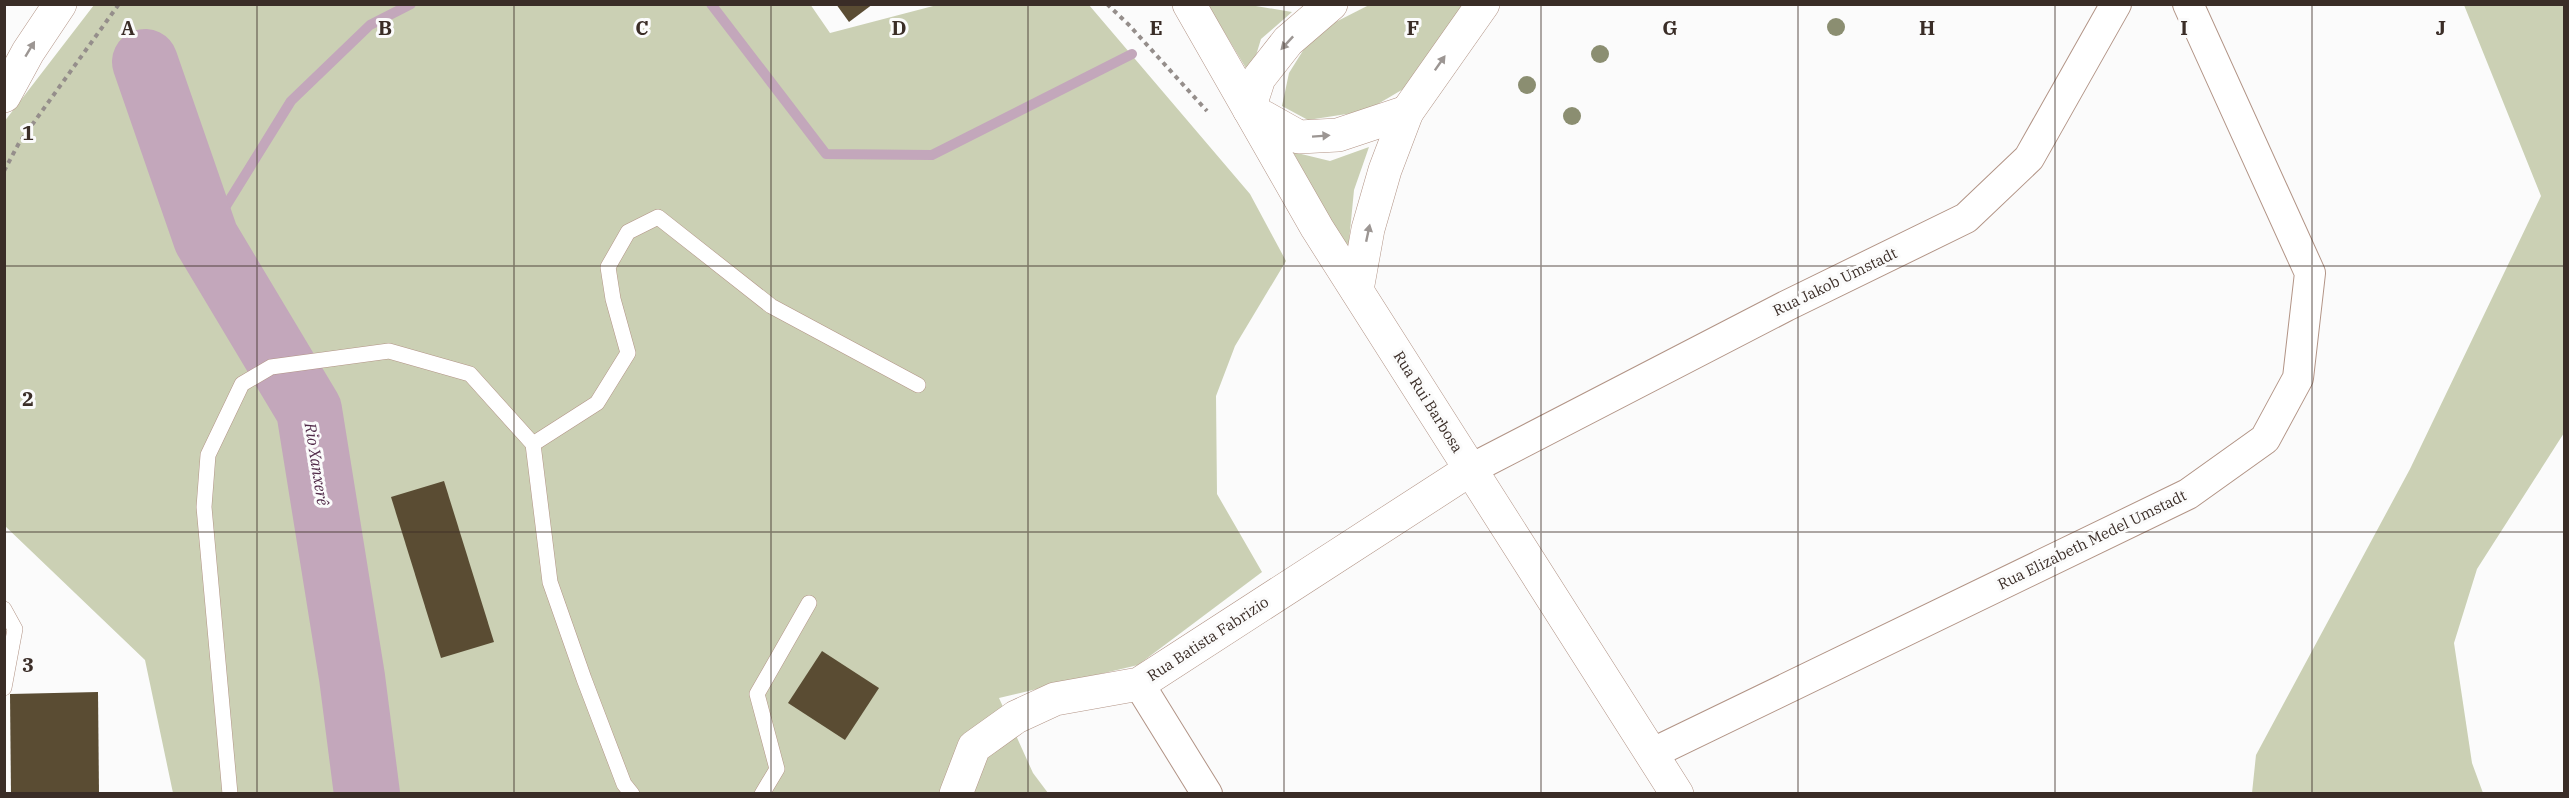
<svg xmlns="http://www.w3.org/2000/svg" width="2569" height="798" viewBox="0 0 2569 798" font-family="'IBM Plex Serif',serif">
<rect width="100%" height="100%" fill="#fbfbfb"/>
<g fill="#cbd0b4">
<polygon points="810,4 830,33 937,5 1089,5 1250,194 1286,261 1235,346 1216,396 1217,494 1262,572 1138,665 999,698 1033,773 1048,793 173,793 145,660 5,526 4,122 94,5"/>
<polygon points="1371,4 1474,5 1405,88 1366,111 1308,120 1282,106 1289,73 1314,33"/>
<polygon points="1208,5 1250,5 1292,12 1261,39 1250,75"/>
<polygon points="2464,5 2564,5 2564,433 2477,569 2454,643 2472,763 2483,793 2252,793 2256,755 2410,469 2541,196"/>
<polygon points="1369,147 1354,190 1348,252 1293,152 1330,161"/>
</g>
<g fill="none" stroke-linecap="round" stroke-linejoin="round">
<g stroke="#c3a7bb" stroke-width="10">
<polyline points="711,4 826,154 932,155 1132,54"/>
<polyline points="206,238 291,101 370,25 411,4"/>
</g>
<polyline stroke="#c3a7bb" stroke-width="66" points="145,62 206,238 309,410 352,677 367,794"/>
</g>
<g fill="#5a4c33">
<polygon points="836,4 873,4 849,22"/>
<polygon points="444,481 494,642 441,658 391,497"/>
<polygon points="822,651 879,688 845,740 788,703"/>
<polygon points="98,692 99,794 11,794 10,694"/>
</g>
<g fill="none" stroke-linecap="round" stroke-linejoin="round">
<g stroke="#b29486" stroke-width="16">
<g id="lane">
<polyline points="533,444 597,403 628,353 613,299 608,267 628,232 658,217 771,306 918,385"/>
<polyline points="4,609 15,629 4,688"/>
<polyline points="230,794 204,507 208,455 242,384 271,367 389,351 470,374 533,444 550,582 584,679 624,784 632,794"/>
<polyline points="762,794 777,769 757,694 809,603"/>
</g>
</g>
<g stroke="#b29486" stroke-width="32">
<g id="street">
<polyline points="1471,469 1786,306 1966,218 2029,158 2116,4"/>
<polyline points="1139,684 1207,794"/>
<polyline points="1651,754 2188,494 2265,439 2298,378 2310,273 2188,4"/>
</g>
</g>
<g stroke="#b29486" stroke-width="34">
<g id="secondary">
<polyline points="1189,4 1317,228 1677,794"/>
<polyline points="956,794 974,747 1016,717 1055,699 1139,684 1471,469"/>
</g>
</g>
<g stroke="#b29486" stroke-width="34">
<g id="highway">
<polyline points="1331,4 1288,41 1259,78 1249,109 1299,137 1338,135 1407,112"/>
<polyline points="4,96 28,52 60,4"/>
<polyline points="1357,290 1368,229 1385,170 1407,112 1483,4"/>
</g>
</g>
<g stroke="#958e8b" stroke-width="4" stroke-dasharray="4.5 4.5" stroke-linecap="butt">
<polyline points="1107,4 1129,25 1207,111"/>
<polyline points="4,171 19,143 119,4"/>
</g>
<use href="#lane" stroke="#fff" stroke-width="15"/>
<use href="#street" stroke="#fff" stroke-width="30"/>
<use href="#secondary" stroke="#fff" stroke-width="33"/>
<use href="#highway" stroke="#fff" stroke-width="33"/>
</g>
<g fill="#8b8e71">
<circle cx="1836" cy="27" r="9"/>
<circle cx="1600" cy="54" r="9"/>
<circle cx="1527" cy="85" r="9"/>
<circle cx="1572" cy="116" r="9"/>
</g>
<defs><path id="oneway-solid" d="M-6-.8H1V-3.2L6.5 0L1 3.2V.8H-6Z" transform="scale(1.5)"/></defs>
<g fill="#9c9693">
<use href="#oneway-solid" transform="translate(1287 43) rotate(133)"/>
<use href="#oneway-solid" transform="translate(30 49) rotate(-59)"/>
<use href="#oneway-solid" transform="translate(1440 63) rotate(-55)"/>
<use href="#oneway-solid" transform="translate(1321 136) rotate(-4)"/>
<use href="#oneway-solid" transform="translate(1368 233) rotate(-78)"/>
</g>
<path fill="none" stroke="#3a2d27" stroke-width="1.5" stroke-opacity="0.55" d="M257,4v790M514,4v790M771,4v790M1028,4v790M1284,4v790M1541,4v790M1798,4v790M2055,4v790M2312,4v790M4,266h2560M4,532h2560"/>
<g text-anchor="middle" stroke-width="6" stroke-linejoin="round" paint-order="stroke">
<g font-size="15" fill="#3a2d27" stroke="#fbfbfb">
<text transform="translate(1835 282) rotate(-26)" y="5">Rua Jakob Umstadt</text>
<text transform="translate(1428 402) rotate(58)" y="5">Rua Rui Barbosa</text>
<text transform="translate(2092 540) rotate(-26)" y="5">Rua Elizabeth Medel Umstadt</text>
<text transform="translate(1208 639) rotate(-33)" y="5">Rua Batista Fabrizio</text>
</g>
<g font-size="16" font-style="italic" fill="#512b49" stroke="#fbfbfb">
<text transform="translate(317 464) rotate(81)" y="6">Rio Xanxerê</text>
</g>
</g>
<g font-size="20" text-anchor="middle" font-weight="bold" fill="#3a2d27" stroke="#fbfbfb" stroke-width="6" stroke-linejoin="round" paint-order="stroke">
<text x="128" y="35">A</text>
<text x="385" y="35">B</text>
<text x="642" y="35">C</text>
<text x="899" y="35">D</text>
<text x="1156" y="35">E</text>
<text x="1413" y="35">F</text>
<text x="1670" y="35">G</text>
<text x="1927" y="35">H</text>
<text x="2184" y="35">I</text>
<text x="2441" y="35">J</text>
<text x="28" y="140">1</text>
<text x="28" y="406">2</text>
<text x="28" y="672">3</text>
</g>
<rect width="2569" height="798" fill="none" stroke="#3a2d27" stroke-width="12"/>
</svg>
